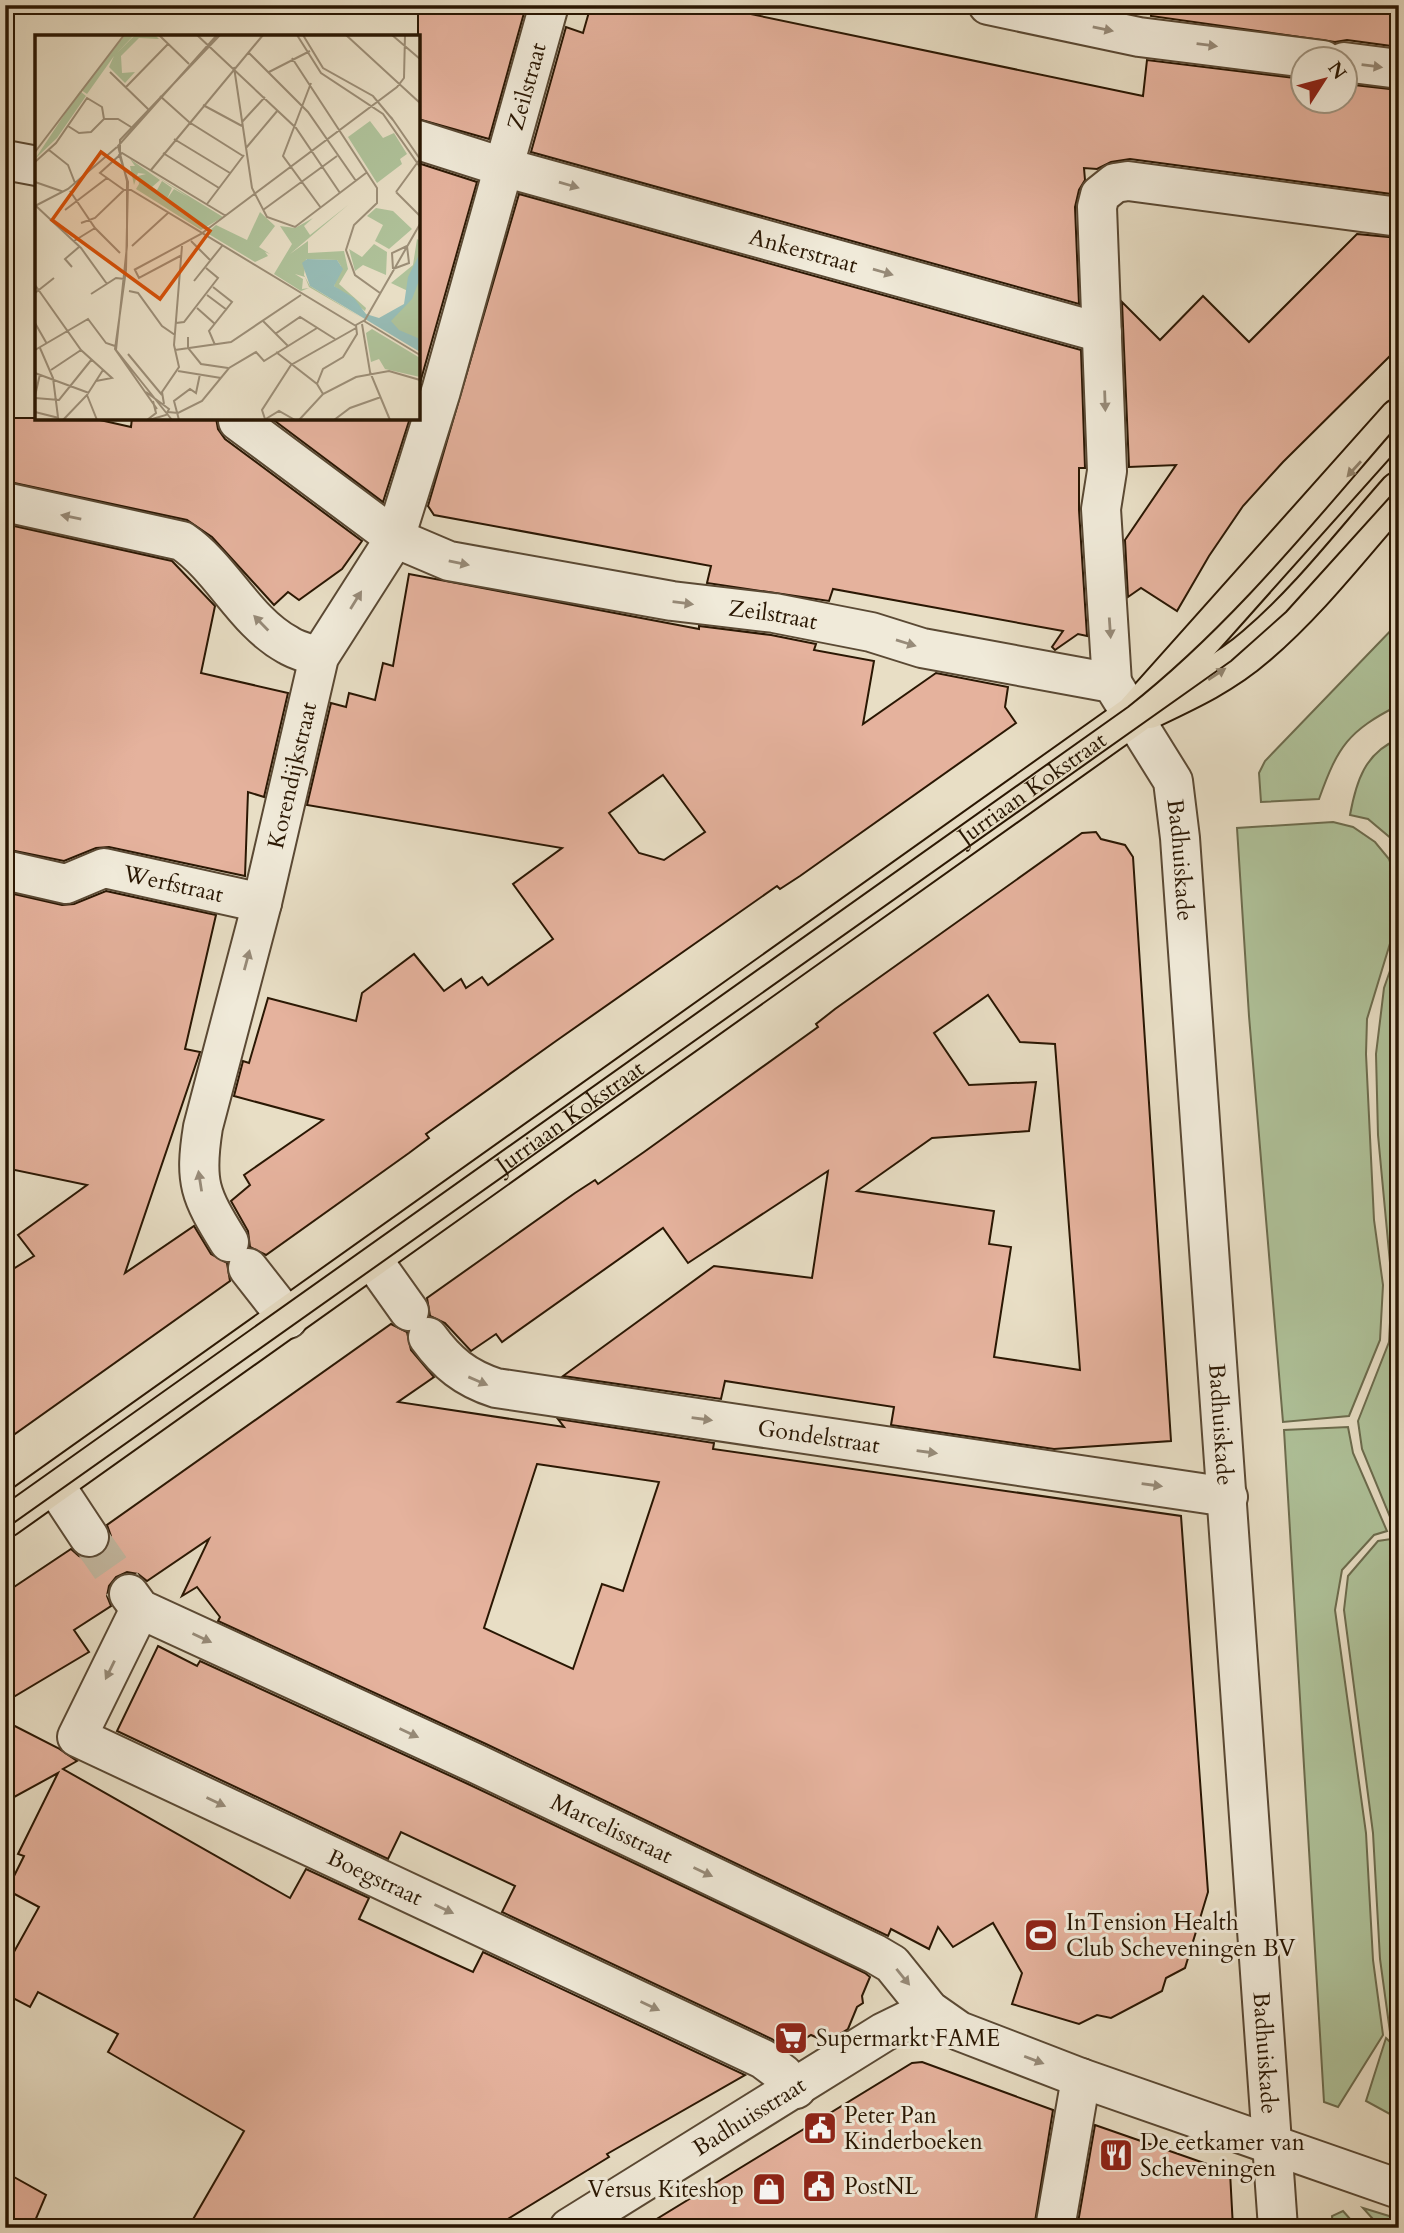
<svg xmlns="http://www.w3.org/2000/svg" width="1404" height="2233" viewBox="0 0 1404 2233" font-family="Cardo,serif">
<rect width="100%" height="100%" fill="#e8dec5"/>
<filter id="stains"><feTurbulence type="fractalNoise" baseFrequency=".00286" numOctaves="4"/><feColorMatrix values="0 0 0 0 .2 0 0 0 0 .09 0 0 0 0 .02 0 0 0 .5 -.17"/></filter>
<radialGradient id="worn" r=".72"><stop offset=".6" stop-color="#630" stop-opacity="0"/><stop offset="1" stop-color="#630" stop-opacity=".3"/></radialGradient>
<g fill="#afc29a" stroke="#6c6c4e" stroke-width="2">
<path d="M1399,622v83c-51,26 -61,41 -80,94l-58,3 -2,-29 6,-12z"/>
<path d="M1399,739v106l-31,-26 -18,-4c6,-33 15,-63 49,-76z"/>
<polygon points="1333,822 1353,827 1375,842 1389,859 1399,889 1395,927 1367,1019 1366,1054 1374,1220 1383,1285 1380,1340 1349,1416 1283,1422 1249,1016 1237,828"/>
<polygon points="1399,945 1399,1530 1395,1529 1362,1449 1358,1421 1389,1342 1392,1284 1378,1135 1376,1054 1384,988"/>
<polygon points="1348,1427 1353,1453 1387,1531 1374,1535 1342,1570 1335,1610 1366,1833 1373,1960 1383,2035 1338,2107 1324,2102 1284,1430"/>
<polygon points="1391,1539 1399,1545 1399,2042 1390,2032 1380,1959 1373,1833 1344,1610 1348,1576 1378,1541"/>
<polygon points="1386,2038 1399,2051 1399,2119 1366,2101"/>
<polygon points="1363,2208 1399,2219 1399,2228 1381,2228"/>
<polygon points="1343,2211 1358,2228 1333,2228 1332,2216"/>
</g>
<g fill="#e5b29d" stroke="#2a1703" stroke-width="2" fill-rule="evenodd">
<polygon points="418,5 504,5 524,13 489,139 418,119"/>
<polygon points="591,5 737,5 736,11 1143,96 1147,60 1303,79 1303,102 1345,102 1345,84 1399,90 1399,195 1130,159 1111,162 1097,169 1084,168 1085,180 1079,190 1075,207 1079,304 531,152 566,27 583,33"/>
<polygon points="1152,5 1399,5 1399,47 1347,40 1335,42 1151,16"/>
<polygon points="418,163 477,182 418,390"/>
<polygon points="519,194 1081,350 1085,468 1079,468 1079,510 1087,636 1078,634 1055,650 1052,647 1063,631 833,589 829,601 707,583 711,566 434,515 428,506"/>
<polygon points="1357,234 1399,238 1399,347 1283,462 1243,506 1209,556 1177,611 1141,588 1128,597 1125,540 1176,465 1129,467 1122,302 1160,340 1203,296 1249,342"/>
<polygon points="5,418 91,418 131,427 132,418 216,418 218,429 225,439 362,541 342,569 299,600 288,592 274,605 212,537 187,520 5,481"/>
<polygon points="271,418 410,418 383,502"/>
<polygon points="5,524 172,561 215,606 201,673 288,693 264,797 248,792 245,876 109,847 96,848 64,861 5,849"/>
<path d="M409,574l290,55v-3l72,9 45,9 -2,6 60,11 -11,63 73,-51 72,14 -3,20 11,16 -216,153 -20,13 -3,-3 -221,155 -130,93 3,4 -20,15 -143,102 -16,-8 -2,-16 -17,-30 19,-16 -6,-10 79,-55 -89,-24 9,-35 6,2 19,-65 88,23 6,-28 52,-39 30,37 17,-12 5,9 16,-11 6,8 65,-46 -40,-55 49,-36 -255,-43 24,-102 15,4 3,-14 26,7 8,-37 10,3zM663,775l42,57 -41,28 -25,-7 -30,-40z"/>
<path d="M1096,832l5,7 24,6 8,12 38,584 -117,8 -163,-24 3,-18 -169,-26 -4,18 -158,-23 151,-110 98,12 16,-107 -140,92 -25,-35 -161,114 -6,-8 -25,17 -26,-28 -15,-7 -3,-18 148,-105 20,-13 3,4 46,-32 174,-125 -2,-3 19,-15 247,-176zM988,995l32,47 35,2 25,326 -86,-13 17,-110 -22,-3 5,-33 -137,-20 75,-53 97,-7 7,-49 -67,3 -35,-52z"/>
<polygon points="106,891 216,915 185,1049 200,1052 125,1273 194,1226 211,1254 227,1263 230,1281 5,1441 5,1274 34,1256 18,1235 87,1185 5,1168 5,892 62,905 74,904"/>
<path d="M391,1324l16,8 4,18 23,27 -36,25 166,25 -6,-8 156,24 -1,6 468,67 27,376 -23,76 -19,10 -4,13 -51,27 -14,-3 -18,9 -67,-20 10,-31 -29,-50 -40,24 -15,-20 -9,22 -38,-20 -3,7 -402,-192 -268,-123 2,-4 -23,-30 -15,9 27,-57 -62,42 -9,-7 -11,-2 -11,5 -7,9 -2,10 4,10 -37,24 15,22 -84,50v-109l66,-44 8,7 11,3 12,-4 6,-8 3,-11 -4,-11zM537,1464l122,18 -36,109 -21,-7 -29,85 -89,-41z"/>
<polygon points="158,1646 197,1666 200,1661 468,1784 865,1973 870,1977 862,1996 863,2003 857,2007 848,2029 827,2042 811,2035 787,2050 772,2039 502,1912 515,1886 401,1832 388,1859 117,1731"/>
<polygon points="5,1721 58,1748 77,1761 63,1769 290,1898 306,1869 369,1898 359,1919 436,1955 473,1972 483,1952 745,2075 607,2154 609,2157 493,2228 188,2228 244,2131 108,2052 118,2034 38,1992 30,2007 5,1994 5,1968 39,1907 7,1890 24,1856 18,1854 58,1773 5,1802"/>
<polygon points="922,2062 1053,2110 1034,2228 642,2228 912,2063"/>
<polygon points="1095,2125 1230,2172 1233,2228 1077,2228"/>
<polygon points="5,2172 46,2195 32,2228 5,2228"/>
</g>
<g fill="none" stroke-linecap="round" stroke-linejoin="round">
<polyline stroke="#c2b69e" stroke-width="38" stroke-dasharray="38 19" stroke-linecap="butt" points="89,1537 129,1594"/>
<g stroke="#5a4934" stroke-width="42">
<g id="minor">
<polyline points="988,5 1139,37 1323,60"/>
<polyline points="1344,62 1399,69"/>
<path id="s1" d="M418,140l85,27 599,166"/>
<polyline points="5,160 37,166"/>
<path id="s2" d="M238,421l157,117 54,23 223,40 102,12 97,19 51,16 190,35 61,98 7,57 98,1390"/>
<path d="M5,502l177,39c41,28 62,80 106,104 9,6 21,8 31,12"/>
<polyline points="1112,683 1101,509 1107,471 1097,207 1100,195 1115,183 1128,181 1399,217"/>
<path id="s3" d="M5,870l61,14 38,-16 158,35"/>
<path id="s4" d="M229,1242c-29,-47 -35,-59 -26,-115l59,-224 57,-246 76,-119 46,-147 108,-386"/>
<polyline points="372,1259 409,1311"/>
<polyline points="248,1268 288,1319"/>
<path id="s5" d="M428,1337c19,26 37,41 68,51l732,109"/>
<polyline points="54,1484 89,1537"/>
<path id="s6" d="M129,1594l11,15 337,155 398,190 17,10 37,46 30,21 122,47 318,111"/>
<path id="s7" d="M140,1609l-63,128 686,322 20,15 13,15"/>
<path id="s8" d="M569,2228l315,-196 45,-22"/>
<polyline points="1055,2228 1081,2078"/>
</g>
</g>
<g stroke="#2a1703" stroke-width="42">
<g id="major">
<path d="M1149,709c38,-18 75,-35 107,-63 53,-45 97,-103 143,-155"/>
<path id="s9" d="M5,1518l1129,-803 265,-297"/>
</g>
</g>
<use href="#minor" stroke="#f0ead9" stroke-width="38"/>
<use href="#major" stroke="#e8dec5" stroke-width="38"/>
<g stroke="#2a1703" stroke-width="2">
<path d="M5,1504l1123,-797c103,-81 185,-184 271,-283"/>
<polyline points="5,1529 1231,661 1286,612 1399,487"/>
</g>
</g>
<defs><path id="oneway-solid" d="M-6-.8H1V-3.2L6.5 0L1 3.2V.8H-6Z" transform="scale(1.75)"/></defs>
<g fill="#978b79">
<use href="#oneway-solid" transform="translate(1103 29) rotate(12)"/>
<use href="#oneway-solid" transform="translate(1207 45) rotate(7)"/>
<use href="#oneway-solid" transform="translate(1372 66) rotate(7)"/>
<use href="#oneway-solid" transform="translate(569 185) rotate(16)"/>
<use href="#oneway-solid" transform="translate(883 272) rotate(16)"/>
<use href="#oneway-solid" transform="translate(1105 401) rotate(88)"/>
<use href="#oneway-solid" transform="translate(71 517) rotate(-168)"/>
<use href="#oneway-solid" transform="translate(459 563) rotate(12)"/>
<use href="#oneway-solid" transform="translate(356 600) rotate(-58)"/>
<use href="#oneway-solid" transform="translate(683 603) rotate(7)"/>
<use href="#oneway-solid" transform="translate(261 623) rotate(-134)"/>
<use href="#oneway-solid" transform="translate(1110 628) rotate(86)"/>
<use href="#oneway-solid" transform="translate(906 643) rotate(17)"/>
<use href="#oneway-solid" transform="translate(247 960) rotate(-75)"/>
<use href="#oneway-solid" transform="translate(200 1181) rotate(-99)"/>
<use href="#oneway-solid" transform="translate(478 1381) rotate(23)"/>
<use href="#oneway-solid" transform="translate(702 1419) rotate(8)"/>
<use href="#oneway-solid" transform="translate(927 1452) rotate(8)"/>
<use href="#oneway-solid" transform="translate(1152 1485) rotate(8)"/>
<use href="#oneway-solid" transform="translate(202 1638) rotate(25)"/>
<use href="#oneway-solid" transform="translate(110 1670) rotate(116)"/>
<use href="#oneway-solid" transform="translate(409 1733) rotate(25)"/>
<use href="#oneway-solid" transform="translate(216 1802) rotate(25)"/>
<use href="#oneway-solid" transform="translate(703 1872) rotate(25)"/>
<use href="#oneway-solid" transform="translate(444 1909) rotate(25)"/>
<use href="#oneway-solid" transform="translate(903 1977) rotate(51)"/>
<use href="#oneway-solid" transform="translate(650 2006) rotate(25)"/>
<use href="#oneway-solid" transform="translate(1034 2060) rotate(21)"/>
</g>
<g fill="#92846e">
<use href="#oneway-solid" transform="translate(1354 469) rotate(132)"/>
<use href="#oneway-solid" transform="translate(1217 674) rotate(-33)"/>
</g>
<defs>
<g id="stadium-square" transform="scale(1.75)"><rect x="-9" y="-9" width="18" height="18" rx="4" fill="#8f2418" stroke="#f0ead9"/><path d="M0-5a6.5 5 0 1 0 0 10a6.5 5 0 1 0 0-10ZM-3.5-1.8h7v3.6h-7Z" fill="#fff"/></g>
<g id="supermarket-square" transform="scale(1.75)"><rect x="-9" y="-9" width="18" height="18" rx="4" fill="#8f2418" stroke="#f0ead9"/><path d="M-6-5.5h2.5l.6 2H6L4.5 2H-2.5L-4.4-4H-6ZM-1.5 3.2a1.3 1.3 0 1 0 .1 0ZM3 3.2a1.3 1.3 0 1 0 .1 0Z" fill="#fff"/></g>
<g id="civic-square" transform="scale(1.75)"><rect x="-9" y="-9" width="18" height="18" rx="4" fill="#8f2418" stroke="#f0ead9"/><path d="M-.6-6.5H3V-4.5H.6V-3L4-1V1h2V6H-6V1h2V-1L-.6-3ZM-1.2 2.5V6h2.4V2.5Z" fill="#fff"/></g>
<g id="restaurant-square" transform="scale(1.75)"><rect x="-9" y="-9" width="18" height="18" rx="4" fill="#8f2418" stroke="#f0ead9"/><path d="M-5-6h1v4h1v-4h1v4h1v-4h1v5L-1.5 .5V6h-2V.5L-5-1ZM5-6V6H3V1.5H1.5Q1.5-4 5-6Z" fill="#fff"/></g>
<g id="shop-square" transform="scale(1.75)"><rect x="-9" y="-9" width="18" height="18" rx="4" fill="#8f2418" stroke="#f0ead9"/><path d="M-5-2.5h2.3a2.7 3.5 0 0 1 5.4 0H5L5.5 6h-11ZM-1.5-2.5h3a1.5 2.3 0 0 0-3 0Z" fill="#fff"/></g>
</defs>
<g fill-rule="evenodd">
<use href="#stadium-square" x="1041" y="1935"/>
<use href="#supermarket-square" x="791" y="2038"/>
<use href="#civic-square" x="820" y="2128"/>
<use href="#restaurant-square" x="1116" y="2155"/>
<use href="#civic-square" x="819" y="2186"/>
<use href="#shop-square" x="769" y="2189"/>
</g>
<g text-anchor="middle" stroke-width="6" stroke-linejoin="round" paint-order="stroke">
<g font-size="23" fill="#2a1703" stroke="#f0ead9">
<text dy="8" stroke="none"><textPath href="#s4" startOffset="1218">Zeilstraat</textPath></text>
<text dy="8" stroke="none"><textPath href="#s1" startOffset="401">Ankerstraat</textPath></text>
<text dy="8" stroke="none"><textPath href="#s2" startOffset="583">Zeilstraat</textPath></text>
<text dy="8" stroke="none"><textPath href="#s4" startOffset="485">Korendijkstraat</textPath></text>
<text dy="8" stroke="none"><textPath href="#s9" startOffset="1260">Jurriaan Kokstraat</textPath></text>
<text dy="8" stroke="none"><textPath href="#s2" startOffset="1124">Badhuiskade</textPath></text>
<text dy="8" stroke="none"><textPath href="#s3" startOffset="175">Werfstraat</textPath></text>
<text dy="8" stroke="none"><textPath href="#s9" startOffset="693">Jurriaan Kokstraat</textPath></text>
<text dy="8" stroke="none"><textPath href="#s2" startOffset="1690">Badhuiskade</textPath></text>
<text dy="8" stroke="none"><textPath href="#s5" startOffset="413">Gondelstraat</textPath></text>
<text dy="8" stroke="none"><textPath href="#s6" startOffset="539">Marcelisstraat</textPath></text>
<text dy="8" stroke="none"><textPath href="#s7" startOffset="472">Boegstraat</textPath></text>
<text dy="8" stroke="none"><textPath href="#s2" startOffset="2320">Badhuiskade</textPath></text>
<text dy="8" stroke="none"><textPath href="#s8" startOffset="212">Badhuisstraat</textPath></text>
</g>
<g font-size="23" fill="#2a1703" stroke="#f0ead9" text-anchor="start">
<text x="1066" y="1930">InTension Health<tspan x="1066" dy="26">Club Scheveningen BV</tspan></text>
<text x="816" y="2046">Supermarkt FAME</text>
<text x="844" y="2123">Peter Pan<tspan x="844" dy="26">Kinderboeken</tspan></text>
<text x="1140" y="2150">De eetkamer van<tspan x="1140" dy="26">Scheveningen</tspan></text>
<text x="844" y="2194">PostNL</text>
<text x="744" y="2197" text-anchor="end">Versus Kiteshop</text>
</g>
</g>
<g transform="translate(35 35)">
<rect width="385" height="385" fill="#e8dec5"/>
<path d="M90,0h9l-17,18 18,-18h20l4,4 -20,-1 -18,18 1,17 13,-1 -10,11 -16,-16 5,-11 -27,38 -6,-4zM45,56l6,5 -29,42 -22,21zM335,86l13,17 11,-5 13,21 -7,5 2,5 -25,19 -29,-46zM95,124l30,21 -8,7 5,3 5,-9 10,7 -5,11 7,-10 14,8 -32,-21 67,41 -22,13 -65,-41 3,-5 -1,-8 8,-2 -8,-1 -4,12 -4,-19h5zM313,170l-58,49 18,-13v12l36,-2 4,18 -9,15 27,24 -1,3 -31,-25 7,-20 -4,-6 -31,-1 -2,16 6,11 52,32 -53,-31 -4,-10 -10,-3 8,5 -1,10 7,-1 -8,3 -27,-17 18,-30 -12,-18 15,2 18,-10 -9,8 6,9zM341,173l17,3 19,18 -23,20 -14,-8 8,-16 -16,-9zM225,177l15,14 -16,21 11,7 -5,-2 3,4 -13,6 -48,-29 9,-8 31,15zM382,204l3,2v106l-20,-13 -12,-15 17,-14 5,-13 -19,-9 22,-18zM339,209l13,8 -1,23 -23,-10 -8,6 -6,-22 13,8zM337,294l48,29v19l-35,-8 -6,-10 -8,3 -5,-29z" fill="#afc29a"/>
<path d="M385,218v25l-8,21 -21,22 8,9 21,9v13l-110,-66 -8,-23 5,-4 30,1 6,9 -9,17 20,12 12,16 13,4 25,-14 4,-27z" fill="#97bcb6"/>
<path fill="none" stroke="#9c8e77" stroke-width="2" d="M124,0l30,29M162,0l99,93 44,65M262,0l24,38 62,41 37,53M268,0l20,33 50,28 20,24M311,0l74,68M357,0l28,24M213,17l60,60 48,69M257,23l85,130v15l-23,22 -8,25 9,25 25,18M199,32l18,121 15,29 28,10 71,-54M75,37l38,37M234,37l41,-21M276,48l-28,73 38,52M91,52l42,-43M125,61l29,26 54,34M168,70l39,21M356,82l29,42M69,84h14l13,8M207,87l23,-25M139,104l56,34M211,113l32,-38M14,115l19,15 7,18M0,117l89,-117M128,118l56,35M84,119l9,28 -2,88 -11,79 42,60M85,122v-17l100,-105M0,127l21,-19 31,-45 15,9 2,12 -13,13 -12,1 -11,-7M116,135l112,-135M0,147l29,10M89,155l-24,-17 22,-20 104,63M35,156l25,37 25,25M361,157l24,-33M361,157l24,24M172,169l37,-49M0,171l33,-17 49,-42M1,171l45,42 26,36M30,175l42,-32M228,175l74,-54M46,188l14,-5 29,-28h7l225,136M39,206l21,-13M156,206l20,20M97,211l36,-33M37,232l-7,-8 14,-12M358,234l16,-6 -2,-17M358,234l-1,-16 15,-7M99,235l67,-36 196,-147 7,-9 1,-43M100,235l4,8 43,-23M163,241l-4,5 28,-35M0,250l46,65 31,28 -16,3M178,252l19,15 -23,29 6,14M94,256l9,2 24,33 13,9M0,258l19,-15M56,259l25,-16 9,1M172,260l20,15M162,273l18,16M228,286l25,25M329,286l56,34M0,288l12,21M141,288l8,-1 34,-44 -12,-10M327,289l8,48 20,48M240,299l25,-17 35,22M153,302v11l13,16 27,4M5,313l13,30 5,39M0,315l53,-31 18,24 9,3M140,315l56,-8 70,-47M241,317l41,32 6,10M93,319l34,41M16,335l30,-20M143,336l43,7M0,338l54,20M282,349l6,-15 20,-12 14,-23 -1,-9 9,-5 55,-96M111,357l23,17 -3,6 -17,5M52,360l10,25M0,361l5,-22M0,363l24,2 33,-41M129,369l-2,-12 17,-25 -5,-22 8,-99M0,377l24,6M133,377l10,1 24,-12 27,-33 27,-16 8,9 53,-33M230,384l-3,-9 29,-45 65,-37M28,385l24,-25 16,-25M112,385l9,-7 -3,-12M137,385l-56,-70 11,-104v-65l-9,-35 99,-111M144,385l-5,-19 16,-12 6,4 4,-19M229,385l15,-9 16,9M264,385l24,-26 33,-17 33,-6 31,9M299,385l16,-12 31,-11"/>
<path fill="#d5520b" fill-opacity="0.15" stroke="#d5520b" stroke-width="3.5" d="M66,117l109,79 -50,68 -108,-79z"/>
<rect width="385" height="385" fill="none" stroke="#2a1703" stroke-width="3.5"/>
</g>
<rect width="1404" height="2233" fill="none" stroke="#e8dec5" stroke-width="28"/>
<rect x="7" y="7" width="1390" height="2219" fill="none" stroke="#2a1703" stroke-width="3.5"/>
<rect x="14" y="14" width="1376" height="2205" fill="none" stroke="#2a1703" stroke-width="2"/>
<g transform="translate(1324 80) rotate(54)"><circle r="33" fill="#f0ead9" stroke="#a19683" stroke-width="2"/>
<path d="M0-5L12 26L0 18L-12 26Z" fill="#8f2418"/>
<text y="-10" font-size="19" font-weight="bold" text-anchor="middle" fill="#2a1703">N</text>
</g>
<rect width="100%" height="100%" filter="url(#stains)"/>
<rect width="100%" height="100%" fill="url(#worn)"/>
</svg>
